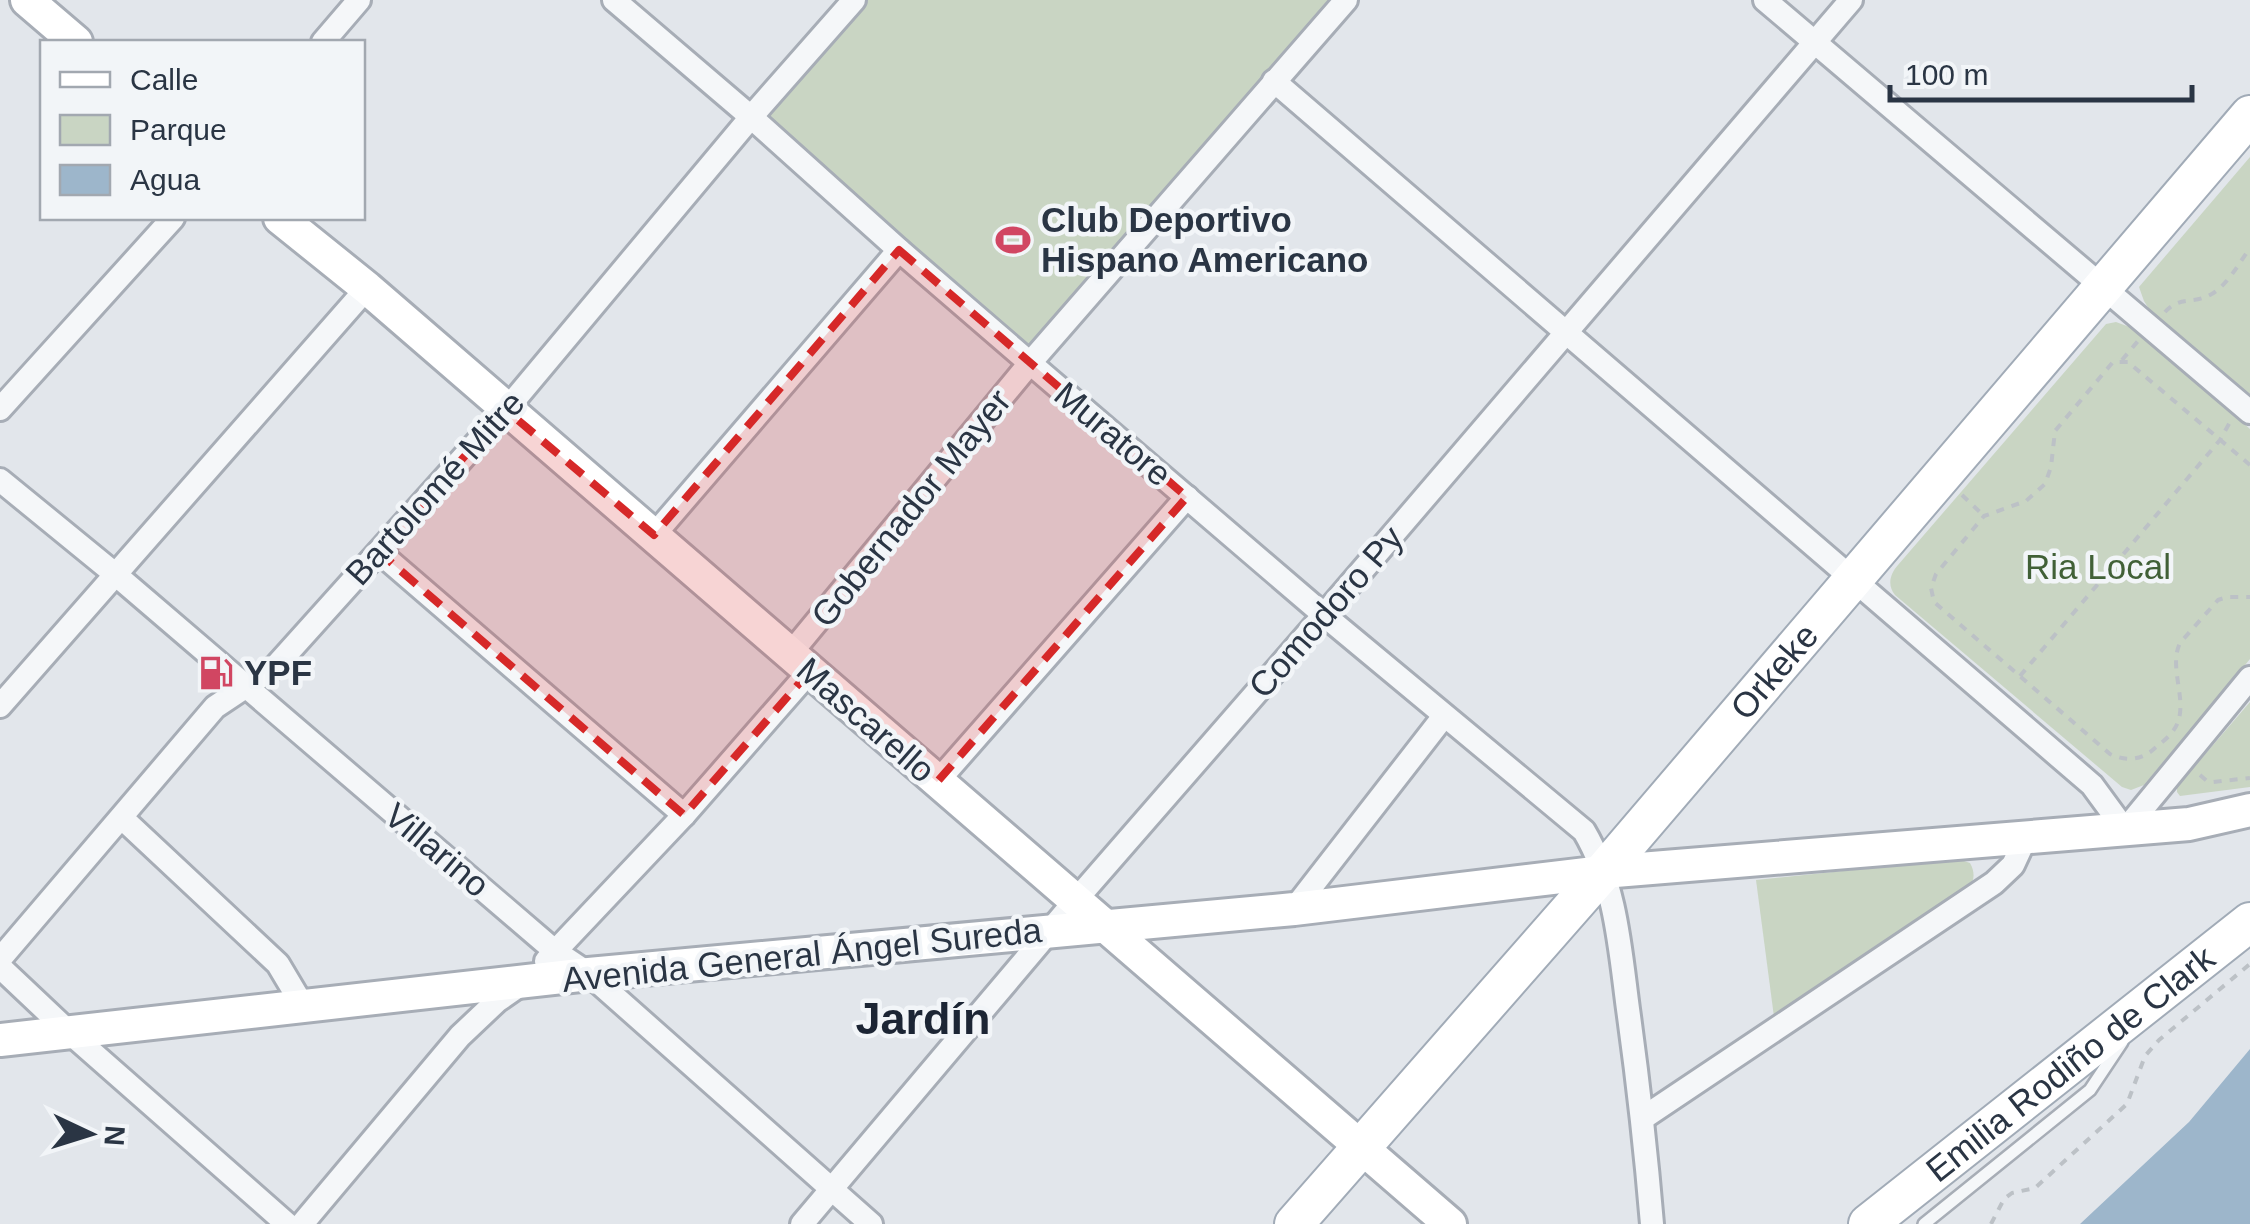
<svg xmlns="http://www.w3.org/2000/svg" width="2250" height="1224" viewBox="0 0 2250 1224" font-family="Helvetica,sans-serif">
<rect width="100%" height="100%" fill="#e2e6eb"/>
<g fill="#c9d5c3">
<polygon points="854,0 1346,0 1030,363 751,117"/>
<polygon points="2250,157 2250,395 2149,309 2144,301 2139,287"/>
<path d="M2116,322l19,7 115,100v230l-106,126 -13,5 -9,-3 -227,-192c-8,-10 -5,-21 3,-30l208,-241z"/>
<polygon points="2250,702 2250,787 2180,796 2177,792 2177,787"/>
<path d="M1958,859l12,4c6,11 4,18 -3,29l-193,125 -18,-137z"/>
</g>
<polygon fill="#9db6cb" points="2250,1049 2250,1224 2080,1224 2189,1122"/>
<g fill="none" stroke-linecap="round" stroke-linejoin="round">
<g stroke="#a7adb6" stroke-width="16">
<polyline id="lane" points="1924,1224 2090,1090 2122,1042"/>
</g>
<g stroke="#a7adb6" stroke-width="28">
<g id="street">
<path d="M614,0l137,117 148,133 131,113 294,252 260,216c32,54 36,118 44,178 10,72 18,143 24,215"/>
<polyline points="1765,0 2250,412"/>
<polyline points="323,42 359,0"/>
<polyline points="1274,81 2092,785 2125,830 2250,678"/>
<polyline points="0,409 173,218"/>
<polyline points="0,480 115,574 556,952 589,974 871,1224"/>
<polyline points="654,535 899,250"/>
<polyline points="379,552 684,815"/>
<polyline points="790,654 1030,363 1346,0"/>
<polyline points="0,706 367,288"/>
<polyline points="937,782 1187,497"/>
<polyline points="122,818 278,964 303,1006"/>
<polyline points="1294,909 1444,716"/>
<polyline points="0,959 215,707 275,667 506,410 751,117 854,0"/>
<polyline points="546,961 684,815 810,671"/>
<polyline points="0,967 70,1033 287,1224"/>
<polyline points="1643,1118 1994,883 2013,865 2025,839"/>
<polyline points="302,1224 460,1036 497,1001 523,983"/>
<polyline points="802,1224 1075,901 1324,615 1851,0"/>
</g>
</g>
<g stroke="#a7adb6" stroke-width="38">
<g id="secondary">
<polyline points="27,0 76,42"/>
<polyline points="280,218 367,288 1450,1224"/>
<polyline points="0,1040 589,974 1294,909 1603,872 2189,824 2250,810"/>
</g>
</g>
<g stroke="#a1abb7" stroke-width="42">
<g id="primary">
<path id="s1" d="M1294,1224l309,-352 647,-757"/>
<path id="s2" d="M1868,1224l382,-302"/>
</g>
</g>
<g stroke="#bcc1c6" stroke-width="4" stroke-dasharray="8 8" stroke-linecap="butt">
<path d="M2165,312c15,-16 26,-8 43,-16 18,-8 31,-33 42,-48"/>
<polyline points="2122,360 2138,341"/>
<path d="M2250,465l-122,-103h-15l-58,69 -4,36 -6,17 -19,17 -42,15 -48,58 -5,14 3,14 176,152c17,8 32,6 45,-6 6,-5 14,-11 18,-17 19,-25 -6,-61 7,-88l38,-43 9,-3h23"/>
<polyline points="1962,495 1984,516"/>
<polyline points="2020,676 2220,440 2230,422"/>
<polyline points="2200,775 2207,781 2213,782 2250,778"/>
<polyline points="1991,1224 2004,1199 2012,1193 2035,1188 2127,1104 2145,1056 2159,1040 2250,964"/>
</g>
<use href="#lane" stroke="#f5f7f9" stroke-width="11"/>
<use href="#street" stroke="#f5f7f9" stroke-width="22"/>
<use href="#secondary" stroke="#fff" stroke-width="32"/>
<use href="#primary" stroke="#fff" stroke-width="38"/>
</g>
<path fill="#d62828" fill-opacity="0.2" stroke="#d62828" stroke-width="8" stroke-dasharray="20 12" stroke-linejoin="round" d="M899,250l288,247 -250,285 -127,-111 -126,144 -305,-263 127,-142 148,125z"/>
<defs>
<g id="stadium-bare" transform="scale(2.7)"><path d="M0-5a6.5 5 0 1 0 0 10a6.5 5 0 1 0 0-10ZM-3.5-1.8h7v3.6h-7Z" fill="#d14662" stroke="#f2f5f8" stroke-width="2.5" paint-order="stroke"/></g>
<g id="fuel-bare" transform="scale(2.7)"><path d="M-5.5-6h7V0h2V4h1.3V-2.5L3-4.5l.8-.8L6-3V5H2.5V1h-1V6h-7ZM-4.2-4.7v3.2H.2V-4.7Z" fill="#d14662" stroke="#f2f5f8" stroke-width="2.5" paint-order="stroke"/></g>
</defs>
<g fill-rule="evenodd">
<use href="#stadium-bare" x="1013" y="240"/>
<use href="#fuel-bare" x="216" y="673"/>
</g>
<g text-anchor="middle" stroke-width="9" stroke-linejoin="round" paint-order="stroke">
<g font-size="35" font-weight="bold" fill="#2a3544" stroke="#f2f5f8" text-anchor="start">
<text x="1041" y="232">Club Deportivo<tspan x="1041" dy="40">Hispano Americano</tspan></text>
<text x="244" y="685">YPF</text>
</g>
<g font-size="35" fill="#2a3544" stroke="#f2f5f8">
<text transform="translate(1113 434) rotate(40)" y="12">Muratore</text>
<text transform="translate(435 488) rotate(-48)" y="12">Bartolomé Mitre</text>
<text transform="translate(911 508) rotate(-51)" y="12">Gobernador Mayer</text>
<text transform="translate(1326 612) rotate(-49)" y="12">Comodoro Py</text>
<text dy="12" stroke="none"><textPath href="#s1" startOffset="732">Orkeke</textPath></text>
<text transform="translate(866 720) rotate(41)" y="12">Mascarello</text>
<text transform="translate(437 850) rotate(40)" y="12">Villarino</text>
<text transform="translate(802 955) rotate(-6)" y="12">Avenida General Ángel Sureda</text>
<text dy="12" stroke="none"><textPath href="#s2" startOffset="258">Emilia Rodiño de Clark</textPath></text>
</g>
<g font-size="35" fill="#416037" stroke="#f2f5f8">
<text x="2098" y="579">Ria Local</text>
</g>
<g font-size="45" font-weight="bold" fill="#1c2534" stroke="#f2f5f8">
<text x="923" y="1034">Jardín</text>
</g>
</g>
<rect x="40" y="40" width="325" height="180" fill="#f2f5f8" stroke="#a2a8b0" stroke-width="2.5"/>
<rect x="60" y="72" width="50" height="15" fill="#ffffff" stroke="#a2a8b0" stroke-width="2.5"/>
<text x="130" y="90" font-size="30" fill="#2a3544">Calle</text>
<rect x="60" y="115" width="50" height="30" fill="#c9d5c3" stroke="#a2a8b0" stroke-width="2.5"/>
<text x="130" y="140" font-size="30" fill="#2a3544">Parque</text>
<rect x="60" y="165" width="50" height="30" fill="#9db6cb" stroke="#a2a8b0" stroke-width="2.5"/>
<text x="130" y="190" font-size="30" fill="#2a3544">Agua</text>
<g transform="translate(90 1134) rotate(94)" stroke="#f2f5f8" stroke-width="8" paint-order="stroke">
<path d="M0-8L18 38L0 25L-18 38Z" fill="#2a3544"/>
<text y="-15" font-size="28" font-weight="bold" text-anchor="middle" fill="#2a3544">N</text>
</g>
<path d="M1890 85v15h302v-15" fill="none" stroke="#2a3544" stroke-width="5"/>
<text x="1905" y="85" font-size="30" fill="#2a3544" stroke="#f2f5f8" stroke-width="8" paint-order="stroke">100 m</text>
</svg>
